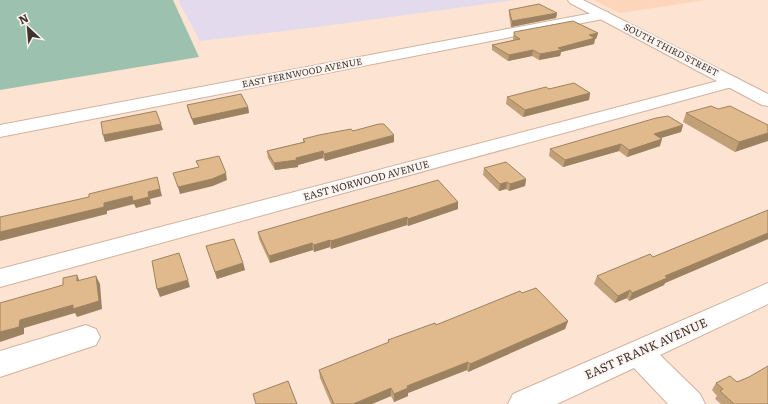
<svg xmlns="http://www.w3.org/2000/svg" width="768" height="404" viewBox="0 0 768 404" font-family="Literata,serif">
<rect width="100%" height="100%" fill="#fce3d2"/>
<polygon fill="#e3daee" points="178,0 515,0 317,27 200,41"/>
<polygon fill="#fcd5bb" points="593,0 706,0 620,13"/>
<polygon fill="#9cc2af" points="0,0 173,0 199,57 0,90"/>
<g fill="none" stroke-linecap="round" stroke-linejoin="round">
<g stroke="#d1b29e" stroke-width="2">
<g id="minor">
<polygon points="603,11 608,12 609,15 608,18 0,137 0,125"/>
<polygon points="733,77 739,79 741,82 739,85 0,287 0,269"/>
<polygon points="768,283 768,304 660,355 700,394 705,404 668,404 634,368 557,404 508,404 513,394"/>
<polygon points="86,325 96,329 100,337 96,345 0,377 0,351"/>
</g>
</g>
<g stroke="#d1b29e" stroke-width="2">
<polygon id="major" points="568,0 583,0 768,94 768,106 762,105 570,3"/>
</g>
<use href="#minor" fill="#fff" fill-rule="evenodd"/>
<use href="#major" fill="#fff" fill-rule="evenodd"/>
</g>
<g fill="#c1a078">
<polygon points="509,10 557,13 556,18 511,27 509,15"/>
<polygon points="514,32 598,33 596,39 595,39 594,44 561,52 560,56 539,60 532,56 508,61 492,50 492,45 513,40 513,38"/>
<polygon points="549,89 590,93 589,100 523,117 506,104 507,97"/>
<polygon points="187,105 248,107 249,113 194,125 188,111"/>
<polygon points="686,113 768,125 735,152 683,122"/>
<polygon points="683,125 681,132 660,138 660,146 627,157 619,151 563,167 549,156 550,149"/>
<polygon points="353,131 394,135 394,142 325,161 323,158 298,165 298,167 275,170 268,158 267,151 303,142 303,139"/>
<polygon points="484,168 526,179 525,186 509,191 506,189 499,191 483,175"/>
<polygon points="458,202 458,209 408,226 407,225 331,249 330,247 314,252 313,250 270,263 259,239 258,232"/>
<polygon points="768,210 768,239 665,283 664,285 629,301 627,298 615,303 594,284 597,276 653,257"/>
<polygon points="206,246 243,263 245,270 217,279"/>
<polygon points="522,293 568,321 565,329 468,372 467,370 408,393 408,396 394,402 391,396 372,404 331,404 320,378 319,370 388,343 388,340 436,325"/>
<polygon points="737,382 768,404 721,404 715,399 717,396 712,390 716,383"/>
</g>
<g fill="#9d8262">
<polygon points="557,13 556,18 511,27 512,21"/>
<polygon points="598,33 596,39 595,39 594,44 561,52 560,56 539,60 540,54 589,35"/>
<polygon points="533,50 532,56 508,61 509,55"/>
<polygon points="590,93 589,100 523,117 525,110"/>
<polygon points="248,107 249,113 194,125 192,119"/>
<polygon points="161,124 163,130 105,142 103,135"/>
<polygon points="683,125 681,132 651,141 654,134"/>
<polygon points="768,133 768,141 735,152 739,142"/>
<polygon points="394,135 394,142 325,161 324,154"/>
<polygon points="662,139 660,146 627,157 629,150"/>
<polygon points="621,144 619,151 563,167 565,160"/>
<polygon points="323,151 323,158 298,165 298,167 275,170 274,163"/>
<polygon points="226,173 227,180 213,186 180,194 178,187"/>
<polygon points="157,177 162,196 150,199 151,204 136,208 134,204 107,211 107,214 0,241 0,232 104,203 148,192"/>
<polygon points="526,179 525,186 509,191 510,184"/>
<polygon points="507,182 506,189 499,191 500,184"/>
<polygon points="458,202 458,209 408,226 408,219"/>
<polygon points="407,217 407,225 331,249 331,241"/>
<polygon points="768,233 768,239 665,283 664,285 629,301 632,293 665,276"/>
<polygon points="330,240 330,247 314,252 314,245"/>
<polygon points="312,243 313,250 270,263 269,256"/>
<polygon points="243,263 245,270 217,279 215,272"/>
<polygon points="77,275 80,282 77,281"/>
<polygon points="96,276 100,284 102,309 77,317 75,313 24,328 24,334 0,342 0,332 20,320"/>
<polygon points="188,280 190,287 160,297 157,289"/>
<polygon points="630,290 627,298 615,303 618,296"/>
<polygon points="568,321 565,329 468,372 470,364"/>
<polygon points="468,362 467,370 408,393 408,396 394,402 394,394 407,386"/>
<polygon points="391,388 391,396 372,404 353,404"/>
</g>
<g fill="#e0ba8c" stroke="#9d8262">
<polygon points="539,4 557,13 512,21 509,10"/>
<polygon points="573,21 598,33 589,35 595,38 558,48 562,50 540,54 533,50 509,55 492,45 520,39 515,36 514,32"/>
<polygon points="574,83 590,93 525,110 507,97 546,87 549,89"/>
<polygon points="241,94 248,107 192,119 187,105"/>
<polygon points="711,106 718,109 730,106 768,125 768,133 739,142 686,113"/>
<polygon points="156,111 161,124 103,135 101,122"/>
<polygon points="668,116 683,125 654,134 662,139 629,150 621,144 565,160 550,149 656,118"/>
<polygon points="379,124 384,124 394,135 324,154 323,151 296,158 297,160 274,163 267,151 305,142 303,139 319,135 351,129 353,131"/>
<polygon points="219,156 226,173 212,179 178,187 173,173 199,167 196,161"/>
<polygon points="506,162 526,179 510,184 507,182 500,184 484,168"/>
<polygon points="157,177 160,189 148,192 149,197 133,201 132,196 104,203 104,207 0,232 0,217 89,197 89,194"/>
<polygon points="438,180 458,202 408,219 407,217 331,241 330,240 314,245 312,243 269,256 258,232"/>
<polygon points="768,210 768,233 665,276 667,278 632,293 630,290 618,296 597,276 650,254 653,257"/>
<polygon points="234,239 243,263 215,272 206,246"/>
<polygon points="179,253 188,280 157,289 152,261"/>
<polygon points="77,275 77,281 96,276 99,301 73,309 73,305 20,320 19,327 0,332 0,303 63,285 63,278"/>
<polygon points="536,288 568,321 470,364 468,362 407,386 408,388 394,394 391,388 353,404 334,404 319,370 389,342 388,340 435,323 436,325 520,291 522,293"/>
<polygon points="768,366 768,404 734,404 720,391 723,389 716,383 730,376 737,382 749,377"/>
<polygon points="288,381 297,404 256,404 253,394"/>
</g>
<g text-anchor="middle" stroke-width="4" stroke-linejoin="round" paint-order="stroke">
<g font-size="9" fill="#3f332b" stroke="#fbf4f0">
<text transform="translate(671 50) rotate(27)" y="3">SOUTH THIRD STREET</text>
<text transform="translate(302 73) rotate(-11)" y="3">EAST FERNWOOD AVENUE</text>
</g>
<g font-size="10" fill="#3f332b" stroke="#fbf4f0">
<text transform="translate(366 180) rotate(-15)" y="4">EAST NORWOOD AVENUE</text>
</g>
<g font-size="12" fill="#3f332b" stroke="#fbf4f0">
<text transform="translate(646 349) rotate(-24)" y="4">EAST FRANK AVENUE</text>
</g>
</g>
<g transform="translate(28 28) rotate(334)" stroke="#fbf4f0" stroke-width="3" paint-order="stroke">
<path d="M0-3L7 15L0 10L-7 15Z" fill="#3f332b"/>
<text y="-6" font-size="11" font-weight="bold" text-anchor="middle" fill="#3f332b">N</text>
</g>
</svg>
